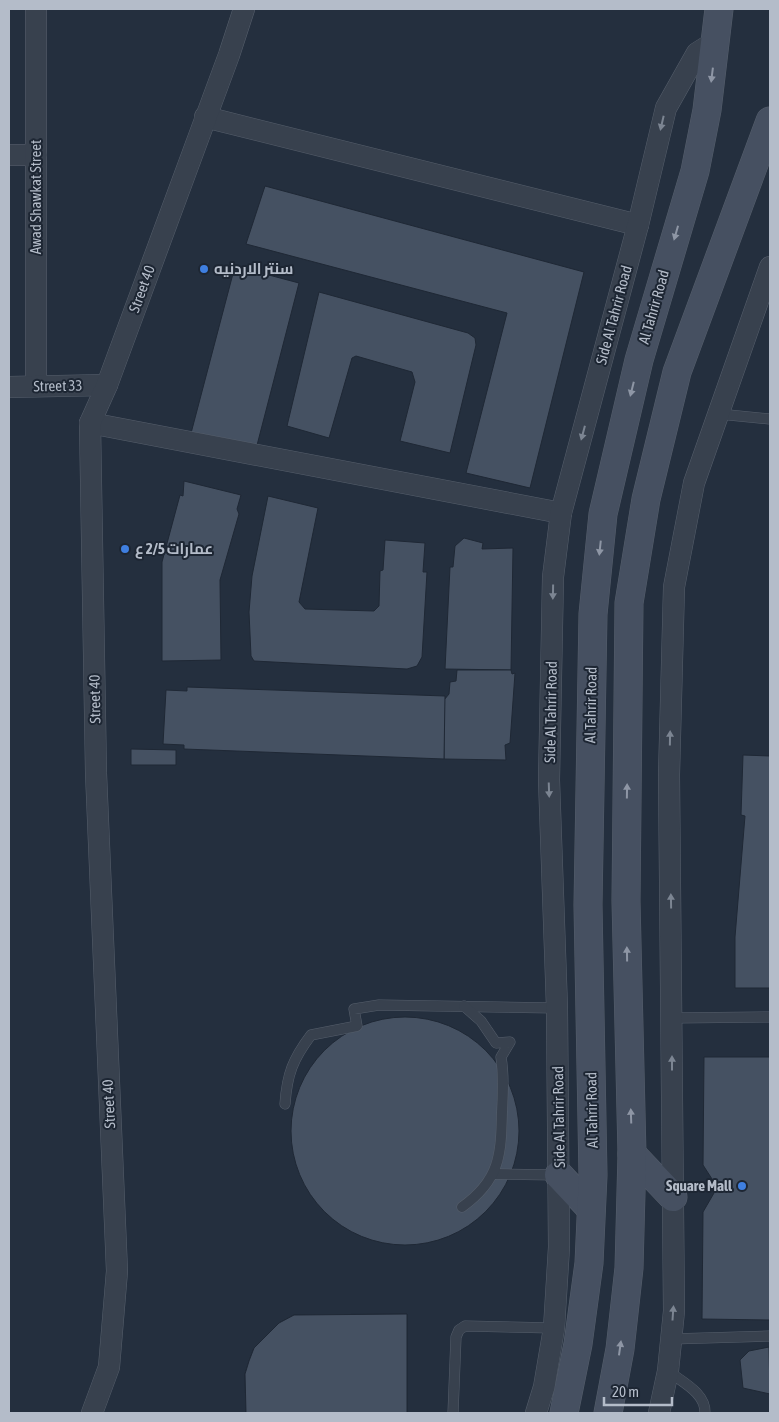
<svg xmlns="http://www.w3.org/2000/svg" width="779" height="1422" viewBox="0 0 779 1422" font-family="'Asap Condensed',Cairo,sans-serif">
<rect width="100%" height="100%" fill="#242f3e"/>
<g fill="#455162" stroke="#1f2835">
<polygon points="265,186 584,272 530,488 466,473 507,313 246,244"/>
<polygon points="235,266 299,283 255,453 190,437"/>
<polygon points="319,292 468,333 475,338 476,345 450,453 400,441 415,382 412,372 356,356 352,358 329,438 287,426"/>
<polygon points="184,481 241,495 237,509 239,514 220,580 221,660 162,661 162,562 180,495 183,496"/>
<polygon points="268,496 318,508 299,602 305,609 374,611 379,606 380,571 383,570 385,540 425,543 423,572 427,572 422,657 417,666 407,669 254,661 251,656 249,612 252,576"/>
<polygon points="464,538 483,543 482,549 513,548 511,670 445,669 450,567 453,567 455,546"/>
<polygon points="457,670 511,670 512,674 515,673 510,743 505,745 506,760 444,759 444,700 449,694 450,682 456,681"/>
<polygon points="187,687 445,696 444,759 184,749 184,745 163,744 166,690 187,691"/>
<polygon points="131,749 176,750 176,765 131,765"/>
<polygon points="743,755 770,756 770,988 735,988 735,937 745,816 741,815"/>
<circle cx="405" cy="1131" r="114"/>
<polygon points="704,1057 770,1057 770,1320 702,1319 703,1212 714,1193 712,1179 703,1165"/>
<polygon points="407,1314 407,1413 334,1413 347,1399 350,1377 345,1367 338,1358 329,1352 318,1350 296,1355 288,1363 283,1374 281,1385 283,1396 297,1413 246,1413 245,1374 249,1361 254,1348 279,1323 294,1315"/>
<polygon points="407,1314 407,1413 246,1413 245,1374 249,1361 254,1348 279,1323 294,1315"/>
<polygon points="769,1347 770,1394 743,1388 740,1360 749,1351"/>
</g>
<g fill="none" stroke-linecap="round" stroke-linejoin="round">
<g stroke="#565f6c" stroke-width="11">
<g id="lane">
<polyline points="719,414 770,419"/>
<polyline points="672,1018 770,1017"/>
<path d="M285,1104c2,-30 8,-45 26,-69l46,-9 -3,-17 25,-4 178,3"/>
<polyline points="494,1174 558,1175"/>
<path d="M462,1207c38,-27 39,-52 40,-95 1,-19 2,-37 -1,-55l9,-15 -14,1 -15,-22 -17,-15"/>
<polyline points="671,1339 770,1336"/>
<path d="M668,1371c14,11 38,22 37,42"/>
<polyline points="453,1413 456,1337 459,1330 465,1326 554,1328"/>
</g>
</g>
<g stroke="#565f6c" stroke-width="22">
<g id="street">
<polyline points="205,117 638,225"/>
<polyline points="9,155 36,155"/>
<polyline points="36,386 36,9"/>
<polyline points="9,387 107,385"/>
<polyline points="90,423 561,513"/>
<polyline points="92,1413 109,1367 117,1271 96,773 90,423 107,385 229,55 244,9"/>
<polyline points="536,1413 544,1387 554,1328 559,1247 557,1008 549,780 553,577 561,513 638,225 666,108 697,53 716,41"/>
<polyline points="659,1413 668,1371 674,1311 669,775 674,587 694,483 770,267"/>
</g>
</g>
<g stroke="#565f6c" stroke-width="29">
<g id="secondary">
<polyline points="632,1154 673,1197"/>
<polyline points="559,1175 591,1209"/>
<polyline points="564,1413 578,1344 589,1263 593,1175 588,905 593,614 603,514 639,360 695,171 707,110 719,9"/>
<polyline points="608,1413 620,1349 629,1268 632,1154 626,901 629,603 646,499 677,372 770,121"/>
</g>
</g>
<use href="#lane" stroke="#38414e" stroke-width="10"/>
<use href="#street" stroke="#38414e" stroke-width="21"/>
<use href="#secondary" stroke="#465061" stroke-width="28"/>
</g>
<defs><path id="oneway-solid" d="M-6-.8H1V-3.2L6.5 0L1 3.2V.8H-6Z" transform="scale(1.25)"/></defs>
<g fill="#8e96a5">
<use href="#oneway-solid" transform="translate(712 75) rotate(97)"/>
<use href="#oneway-solid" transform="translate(676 233) rotate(106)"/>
<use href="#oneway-solid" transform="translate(632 389) rotate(104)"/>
<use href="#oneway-solid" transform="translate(600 548) rotate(96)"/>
<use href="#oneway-solid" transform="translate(627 791) rotate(-89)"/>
<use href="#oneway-solid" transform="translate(627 954) rotate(-91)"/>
<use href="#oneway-solid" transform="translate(631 1116) rotate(-92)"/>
<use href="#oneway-solid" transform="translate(620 1348) rotate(-82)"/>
</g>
<g fill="#7c8592">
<use href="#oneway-solid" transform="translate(662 123) rotate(103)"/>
<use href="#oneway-solid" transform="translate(583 433) rotate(105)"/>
<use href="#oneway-solid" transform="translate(553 592) rotate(91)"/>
<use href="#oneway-solid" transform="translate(670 738) rotate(-89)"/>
<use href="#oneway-solid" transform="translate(549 790) rotate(88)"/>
<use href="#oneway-solid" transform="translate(671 901) rotate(-91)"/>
<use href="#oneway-solid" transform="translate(672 1063) rotate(-90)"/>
<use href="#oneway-solid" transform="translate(673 1313) rotate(-86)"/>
</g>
<g fill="#3f7fe0" stroke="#1d2633" stroke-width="2">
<circle cx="204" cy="269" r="5"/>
<circle cx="125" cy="549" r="5"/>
<circle cx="742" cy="1186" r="5"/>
</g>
<g text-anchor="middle" stroke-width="4" stroke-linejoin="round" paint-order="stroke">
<g font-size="15" fill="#b4bcc9" stroke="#1d2633">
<text transform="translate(36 197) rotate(-90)" y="5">Awad Shawkat Street</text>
<text transform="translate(142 289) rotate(-70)" y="5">Street 40</text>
<text transform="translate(654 307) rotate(-74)" y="5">Al Tahrir Road</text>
<text transform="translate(614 315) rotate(-75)" y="5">Side Al Tahrir Road</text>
<text transform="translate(58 386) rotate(-1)" y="5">Street 33</text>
<text transform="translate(95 699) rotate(-91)" y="5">Street 40</text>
<text transform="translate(591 705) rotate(-89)" y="5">Al Tahrir Road</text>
<text transform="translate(551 712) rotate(-89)" y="5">Side Al Tahrir Road</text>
<text transform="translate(109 1104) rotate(-93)" y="5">Street 40</text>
<text transform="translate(592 1110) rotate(-91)" y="5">Al Tahrir Road</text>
<text transform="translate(559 1117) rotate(-91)" y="5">Side Al Tahrir Road</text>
</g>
<g font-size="15" font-weight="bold" fill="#b4bcc9" stroke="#1d2633" text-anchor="start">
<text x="214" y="274">سنتر الاردنيه</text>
<text x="135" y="554">عمارات 2/5 ع</text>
<text x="732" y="1191" text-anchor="end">Square Mall</text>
</g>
</g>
<rect width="779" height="1422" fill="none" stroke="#b4bcc9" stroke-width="20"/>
<path d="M604 1397v8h68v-8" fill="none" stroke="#b4bcc9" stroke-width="2.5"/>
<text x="612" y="1397" font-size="15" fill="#b4bcc9" stroke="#1d2633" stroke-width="4" paint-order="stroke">20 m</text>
</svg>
